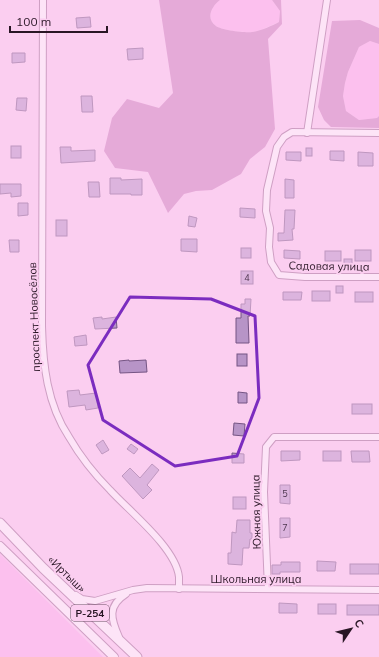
<svg xmlns="http://www.w3.org/2000/svg" width="379" height="657" viewBox="0 0 379 657" font-family="Mulish,sans-serif">
<rect width="100%" height="100%" fill="#fbcef0"/>
<g fill="#fdb0eb">
<path d="M220,0h52l8,11 -1,11c-8,3 -18,9 -27,10 -7,1 -31,-2 -36,-6 -11,-8 -4,-20 4,-26z"/>
<polygon points="370,41 379,44 379,116 377,118 359,120 346,111 343,96 345,83 348,72 359,47"/>
<polygon points="0,554 103,657 0,657"/>
</g>
<g fill="#cb7ebb">
<path d="M159,0h61c-8,6 -15,18 -4,26 5,4 29,7 36,6 9,-1 19,-6 27,-10l1,-11 -8,-11h9l1,24 -14,15 7,90 -10,18 -15,12 -9,15 -29,16 -16,1 -12,3 -16,19 -20,-41 -33,-4 -11,-17 8,-33 15,-19 32,9 14,-15z"/>
<polygon points="360,20 379,28 379,44 370,41 359,47 348,72 345,83 343,96 346,111 359,120 377,118 379,116 379,128 331,127 324,120 318,107 332,21"/>
</g>
<g fill="#b794c7" stroke="#755584">
<polygon points="90,17 91,27 77,28 76,18"/>
<polygon points="143,48 143,59 128,60 127,49"/>
<polygon points="12,53 25,53 25,62 12,63"/>
<polygon points="81,96 92,96 93,112 82,112"/>
<polygon points="17,98 27,98 26,111 16,110"/>
<rect x="11" y="146" width="10" height="12"/>
<polygon points="60,147 71,147 71,151 95,150 95,161 61,163"/>
<rect x="306" y="148" width="6" height="8"/>
<polygon points="330,151 344,151 344,161 330,160"/>
<polygon points="286,152 301,152 301,161 286,160"/>
<polygon points="358,152 373,153 373,166 358,166"/>
<polygon points="110,178 121,178 121,180 142,179 142,195 131,195 131,194 110,194"/>
<polygon points="285,179 294,180 294,198 285,198"/>
<polygon points="88,182 99,182 100,197 89,197"/>
<polygon points="0,184 21,184 21,196 11,197 11,193 0,194"/>
<polygon points="18,203 28,203 28,215 18,216"/>
<polygon points="240,208 255,209 255,218 240,217"/>
<polygon points="285,210 295,210 294,229 292,229 293,240 278,241 278,233 284,233"/>
<polygon points="189,216 197,218 195,227 188,226"/>
<rect x="56" y="220" width="11" height="16"/>
<polygon points="181,239 197,239 197,252 181,251"/>
<polygon points="9,240 19,240 19,252 10,252"/>
<rect x="241" y="248" width="10" height="10"/>
<polygon points="284,250 300,251 300,259 284,258"/>
<rect x="355" y="250" width="16" height="11"/>
<rect x="325" y="251" width="16" height="10"/>
<rect x="344" y="259" width="8" height="6"/>
<rect x="241" y="271" width="12" height="13"/>
<rect x="336" y="286" width="7" height="7"/>
<rect x="312" y="291" width="18" height="10"/>
<polygon points="283,292 302,292 301,300 283,300"/>
<rect x="355" y="292" width="18" height="10"/>
<polygon points="245,299 251,299 250,316 248,316 249,343 236,343 236,318 241,318 241,304 245,304"/>
<polygon points="102,317 102,319 116,317 117,328 95,329 93,318"/>
<polygon points="86,335 87,345 75,346 74,337"/>
<rect x="237" y="354" width="10" height="12"/>
<polygon points="129,360 129,361 146,360 147,372 120,373 119,361"/>
<polygon points="79,390 80,395 96,393 98,408 86,410 85,405 69,407 67,391"/>
<polygon points="238,392 247,393 247,403 238,403"/>
<rect x="352" y="404" width="20" height="10"/>
<polygon points="234,423 245,424 244,436 233,435"/>
<polygon points="103,440 109,450 102,454 96,445"/>
<polygon points="131,444 138,449 134,454 127,449"/>
<polygon points="281,451 300,451 300,460 281,461"/>
<rect x="323" y="451" width="18" height="10"/>
<polygon points="351,451 369,451 370,462 352,462"/>
<polygon points="232,453 244,454 244,463 232,463"/>
<polygon points="152,464 159,470 147,485 152,490 143,499 122,476 130,468 140,478"/>
<polygon points="280,485 290,485 290,504 280,503"/>
<rect x="233" y="497" width="13" height="12"/>
<polygon points="280,518 290,518 290,537 280,538"/>
<polygon points="237,520 250,520 250,533 252,533 252,539 250,539 249,548 243,548 242,565 228,564 228,553 231,553 232,532 236,533"/>
<polygon points="317,561 336,562 335,571 317,571"/>
<polygon points="281,562 300,562 300,572 280,572 280,574 272,574 272,565 281,565"/>
<rect x="350" y="564" width="29" height="10"/>
<polygon points="279,603 297,604 297,613 279,613"/>
<rect x="318" y="604" width="18" height="10"/>
<rect x="347" y="605" width="32" height="10"/>
</g>
<g fill="none" stroke-linecap="round" stroke-linejoin="round">
<g stroke="#98678d" stroke-width="8">
<g id="minor">
<path d="M43,0l-1,326c1,39 5,78 27,111 11,19 25,37 41,53 19,21 66,58 69,87 0,4 0,8 0,12"/>
<polyline points="307,133 327,0"/>
<polyline points="379,133 292,132 284,137 277,147 267,190 266,211 270,228 269,247 271,262 279,275 305,277 379,277"/>
<polyline points="268,589 264,492 266,447 274,437 379,437"/>
<polyline points="76,595 82,599 95,601 133,590 147,588 379,590"/>
<path d="M119,637c-8,-18 -12,-31 7,-43"/>
</g>
</g>
<g stroke="#98678d" stroke-width="10">
<polyline id="major" points="0,546 114,657"/>
</g>
<g stroke="#98678d" stroke-width="11">
<polyline id="highway" points="0,523 43,568 137,657"/>
</g>
<use href="#minor" stroke="#fff" stroke-width="6"/>
<use href="#major" stroke="#fff" stroke-width="8"/>
<use href="#highway" stroke="#fff" stroke-width="9"/>
</g>
<path d="M0 0H379V657H0ZM130,297l81,2 44,17 4,82 -22,58 -62,10 -72,-46 -15,-55z" fill="#fbcef0" fill-opacity=".55" fill-rule="evenodd"/>
<path fill="none" stroke="#7b2cbf" stroke-width="3" stroke-linejoin="round" d="M130,297l81,2 44,17 4,82 -22,58 -62,10 -72,-46 -15,-55z"/>
<g text-anchor="middle" stroke-width="4" stroke-linejoin="round" paint-order="stroke">
<g font-size="9" fill="#4c364e">
<text x="247" y="281">4</text>
<text x="285" y="497">5</text>
<text x="285" y="531">7</text>
</g>
<rect fill="#fbcef0" stroke="#684d62" stroke-width="1" x="71" y="605" width="38" height="16" rx="3"/>
<g font-size="10" font-weight="bold" fill="#291625">
<text x="90" y="617">Р-254</text>
</g>
<g font-size="11" fill="#291625" stroke="#fbcef0">
<text transform="translate(329 266) rotate(1)" y="4">Садовая улица</text>
<text transform="translate(34 317) rotate(-92)" y="4">проспект Новосёлов</text>
<text transform="translate(256 512) rotate(-91)" y="4">Южная улица</text>
<text transform="translate(67 574) rotate(44)" y="4">«Иртыш»</text>
<text x="256" y="583">Школьная улица</text>
</g>
</g>
<g transform="translate(351 629) rotate(55)" stroke="#fbcef0" stroke-width="3" paint-order="stroke">
<path d="M0-3L7 15L0 10L-7 15Z" fill="#291625"/>
<text y="-6" font-size="11" font-weight="bold" text-anchor="middle" fill="#291625">С</text>
</g>
<path d="M10 26v6h97v-6" fill="none" stroke="#291625" stroke-width="2"/>
<text x="16" y="26" font-size="12" fill="#291625" stroke="#fbcef0" stroke-width="3" paint-order="stroke">100 m</text>
</svg>
